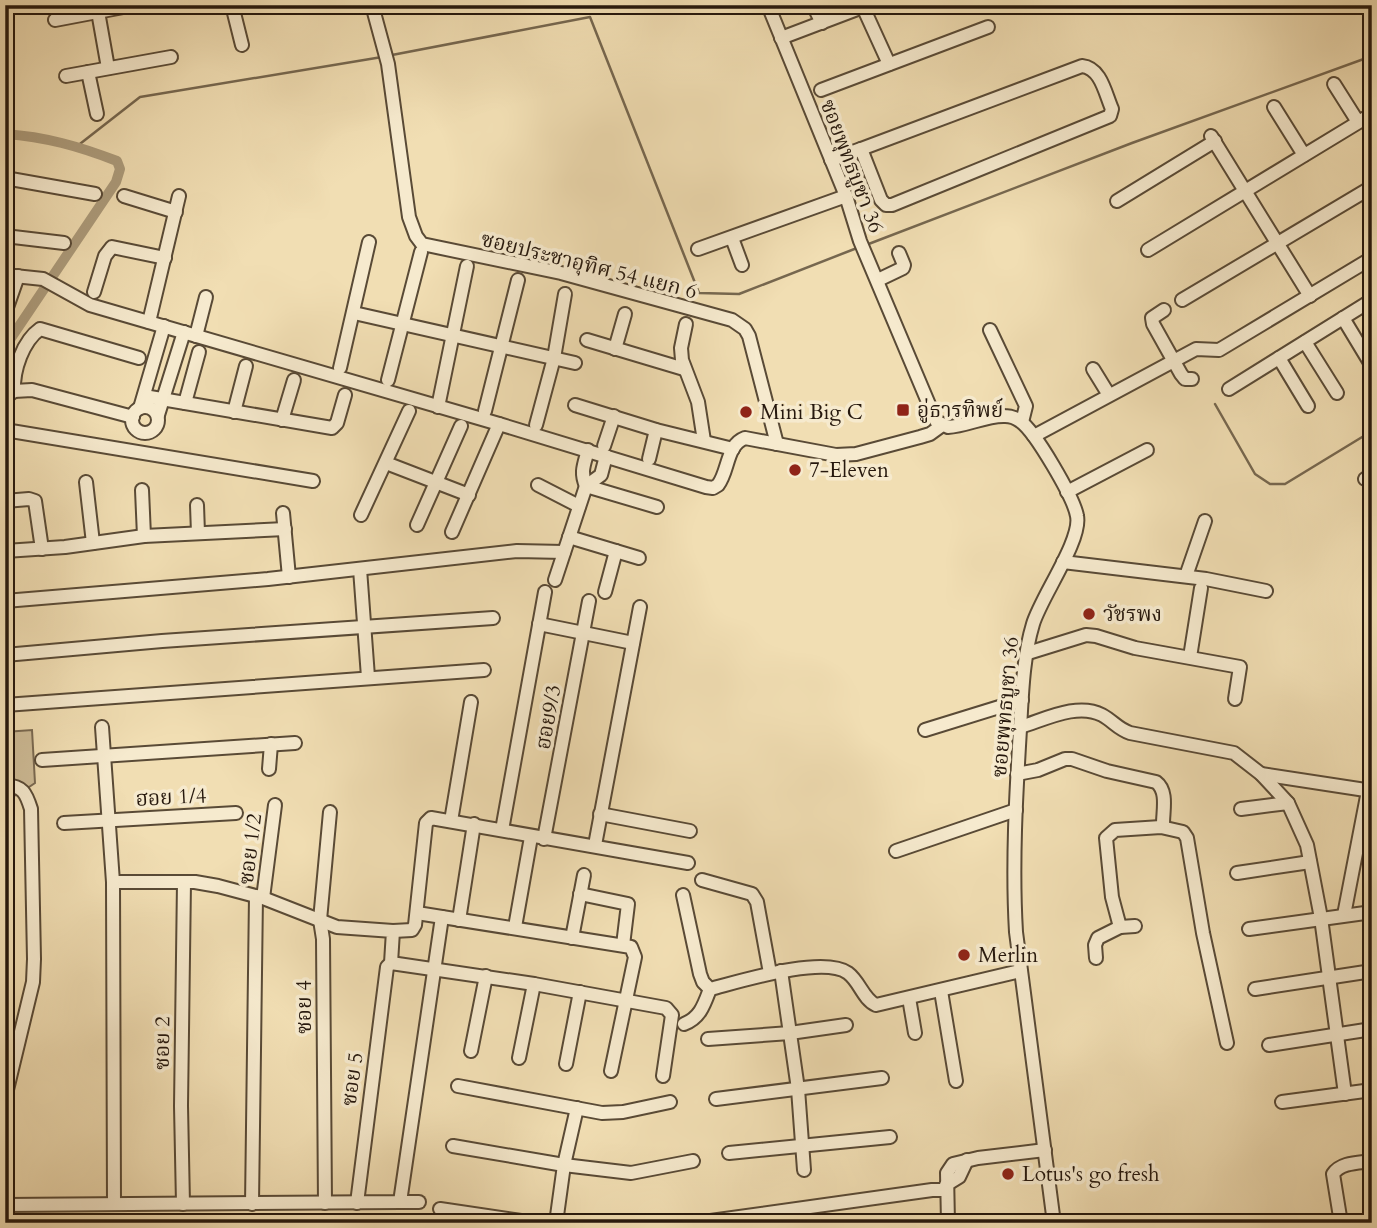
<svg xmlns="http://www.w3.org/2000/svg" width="1377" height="1228" viewBox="0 0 1377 1228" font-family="Cardo,'Noto Serif Thai',serif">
<rect width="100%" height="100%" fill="#f1deb3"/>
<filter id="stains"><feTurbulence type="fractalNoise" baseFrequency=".00286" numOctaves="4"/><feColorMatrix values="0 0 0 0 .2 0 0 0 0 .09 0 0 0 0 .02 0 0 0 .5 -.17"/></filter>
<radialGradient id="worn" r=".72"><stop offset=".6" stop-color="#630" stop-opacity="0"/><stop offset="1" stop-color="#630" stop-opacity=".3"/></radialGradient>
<polygon fill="#cebc97" stroke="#7a6a52" stroke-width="2" points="32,730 35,783 17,795 5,797 5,732"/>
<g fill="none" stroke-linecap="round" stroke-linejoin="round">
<g stroke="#76674f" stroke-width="2.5">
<polyline points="392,55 590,17 699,293 739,294 857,248"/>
<polyline points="76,147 140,97 382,57"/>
<polyline points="866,245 1132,143 1372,56"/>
<polyline points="1215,404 1255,474 1270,484 1285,484 1372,431"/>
</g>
<path stroke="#ac9b7b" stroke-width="10" d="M5,134c41,3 73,12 112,27l3,8 -4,13 -111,165"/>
<g stroke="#594a36" stroke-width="16">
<g id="minor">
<polyline points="232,5 242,45"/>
<polyline points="372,5 388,64 409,217 416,236 422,244 561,273 732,320 745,329 749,336 777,444"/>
<path d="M768,5l78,191 14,45 76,180 12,6c19,-1 39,-12 57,-11 6,0 11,2 15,5 15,10 54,77 57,95 5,24 -36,81 -44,108 -10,33 -11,70 -13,105 -4,67 -8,135 -4,203l38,291"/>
<polyline points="813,5 822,23"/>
<polyline points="97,6 108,68"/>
<polyline points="863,7 889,64"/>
<polyline points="55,20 134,5"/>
<polyline points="781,38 868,5"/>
<path d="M1082,66c19,2 23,27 30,43l-2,7 -218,89h-6l-5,-5 -20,-51z"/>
<polyline points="88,72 97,114"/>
<polyline points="66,76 171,57"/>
<polyline points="1334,84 1358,122"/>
<polyline points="821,90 988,27"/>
<polyline points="1274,107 1304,155"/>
<polyline points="1211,136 1310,296"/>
<polyline points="831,160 861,149"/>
<polyline points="5,178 95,194"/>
<polyline points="124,196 176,212"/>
<polyline points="1117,201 1215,141"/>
<polyline points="5,236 64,243"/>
<polyline points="732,238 742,265"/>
<polyline points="698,249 846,196"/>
<polyline points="1148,250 1372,114"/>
<path d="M5,275l38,4 47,26 409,119 207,63 7,1 5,-3c11,-14 8,-40 27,-47l91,17 20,-1 64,-17 10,-3 11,-8"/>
<polyline points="878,280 903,268 904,265 899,253"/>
<polyline points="94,292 105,256 112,247 165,258"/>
<polyline points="1182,300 1372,187"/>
<polyline points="1164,310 1152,318 1153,324 1181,374 1185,379 1192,379"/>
<polyline points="5,313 18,276"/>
<polyline points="354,313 575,363"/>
<polyline points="1343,318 1372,366"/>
<polyline points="149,322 179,196"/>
<polyline points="686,324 681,348 682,360 698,402 704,441"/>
<polyline points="990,330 1026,406 1022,422"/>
<polyline points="196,336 206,297"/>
<polyline points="587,340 684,369"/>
<polyline points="1305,342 1337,393"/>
<polyline points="615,349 625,314"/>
<polyline points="1279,358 1308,406"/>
<polyline points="340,368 369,242"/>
<polyline points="1093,369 1109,395"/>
<polyline points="388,380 421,252"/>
<polyline points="1229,389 1372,300"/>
<path d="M14,391c-1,-21 9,-50 26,-62l99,29"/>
<polyline points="144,396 332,428 337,423 345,395"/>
<polyline points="5,398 14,391 32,390 133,417"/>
<polyline points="185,403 199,352"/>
<polyline points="575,405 656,430 733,449"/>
<polyline points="438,407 467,266"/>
<circle cx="145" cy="420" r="13"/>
<polyline points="140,408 164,326"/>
<polyline points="485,411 518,280"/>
<polyline points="234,412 246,366"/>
<polyline points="158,415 184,332"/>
<polyline points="282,420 294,380"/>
<polyline points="536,425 554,358 565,294"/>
<polyline points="5,430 313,481"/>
<polyline points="1034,436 1196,349 1219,350 1372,258"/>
<polyline points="604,446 614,416"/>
<polyline points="649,459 656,430"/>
<polyline points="386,463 469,495"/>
<polyline points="1365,479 1372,475"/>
<polyline points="86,482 93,543"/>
<polyline points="538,485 579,506"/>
<polyline points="586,486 657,507"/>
<path d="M586,486c-6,-14 -2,-21 2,-36"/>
<polyline points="142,490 144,536"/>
<polyline points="1067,492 1147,450"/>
<polyline points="5,501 29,499 35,501 42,549"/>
<polyline points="197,505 198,533"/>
<polyline points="283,513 289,577"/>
<polyline points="361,515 409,411"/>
<polyline points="417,525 461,426"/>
<polyline points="452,532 499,424"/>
<polyline points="569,537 639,558"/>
<polyline points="5,551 65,547 144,536 285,529"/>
<polyline points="1063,562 1206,579 1266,591"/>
<polyline points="360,569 368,677"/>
<polyline points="1186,576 1205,521"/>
<polyline points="555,580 586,486 601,475 606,456"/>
<polyline points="605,592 616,551"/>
<polyline points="5,601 268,579 517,551 564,552"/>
<polyline points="539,624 633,643"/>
<polyline points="1028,653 1086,635 1096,636 1135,648 1240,667 1235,699"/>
<polyline points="5,655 162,641 493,618"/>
<polyline points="1190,657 1201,588"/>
<polyline points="5,705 484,670"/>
<polyline points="102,727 113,882 114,1204"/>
<path d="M1020,727c24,-7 57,-25 82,-12 11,6 16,14 28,18l104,20 27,21 27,29 19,42 14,73 24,176"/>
<polyline points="925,730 1022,700"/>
<polyline points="42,760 295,743"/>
<polyline points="269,769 271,744"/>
<path d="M1017,774l21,-4 27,-11h7l35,12 49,11c12,9 7,28 7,42l-2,3"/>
<polyline points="1261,774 1372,791"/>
<path d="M5,785c18,1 21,8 26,24l3,150 -1,23 -28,116"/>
<polyline points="1241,809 1288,803"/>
<polyline points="600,814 690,831"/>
<polyline points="451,821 471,702"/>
<polyline points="64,823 236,813"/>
<polyline points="502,830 545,592"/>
<polyline points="544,839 589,601"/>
<polyline points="595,845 640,607"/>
<polyline points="896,851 1016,810"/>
<polyline points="1237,873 1310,862"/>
<polyline points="702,880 752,894 757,902 770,973"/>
<polyline points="113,882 195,882 218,886 263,898 337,927 393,931 391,963 387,967 357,1203"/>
<polyline points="580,894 628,904 623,945"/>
<path d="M683,895l17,79 3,8 7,7c28,-7 113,-34 138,-16 12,9 15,26 28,32l144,-34"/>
<polyline points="263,898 275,805"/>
<polyline points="417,913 631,947 635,957 611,1071"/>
<polyline points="1344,915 1368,791"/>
<polyline points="459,920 474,824"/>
<polyline points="1135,926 1120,927 1112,897 1106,838 1115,830 1161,827 1183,832 1187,838 1203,933 1227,1043"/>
<polyline points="515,927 531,837"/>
<polyline points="1249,929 1365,913"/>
<polyline points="393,931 412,930 415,925 426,823 431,818 688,863"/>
<polyline points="572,938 584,875"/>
<polyline points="1096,958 1095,945 1098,938 1120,927"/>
<polyline points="391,963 534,984 666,1008 672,1015 663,1076"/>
<polyline points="781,971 798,1089 804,1170"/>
<polyline points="1255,989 1372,971"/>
<polyline points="941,991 956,1081"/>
<polyline points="909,998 915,1033"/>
<path d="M684,1024c16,-6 20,-19 26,-35"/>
<polyline points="708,1039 790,1033 846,1025"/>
<polyline points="1269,1045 1372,1029"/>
<polyline points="471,1051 486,976"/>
<polyline points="519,1058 534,984"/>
<polyline points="566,1064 580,992"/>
<polyline points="458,1086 602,1113 623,1112 670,1102"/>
<polyline points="716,1099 882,1078"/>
<polyline points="1282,1102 1372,1090"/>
<polyline points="453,1146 564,1165 631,1173 693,1161"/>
<polyline points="729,1153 890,1137"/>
<polyline points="946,1185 959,1177 967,1160"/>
<polyline points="400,1202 419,1202"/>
<polyline points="325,1203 323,939 320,920 330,812"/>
<polyline points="183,1204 181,1106 184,882"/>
<polyline points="252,1204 256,896"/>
<polyline points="5,1205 400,1202 442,917"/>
<polyline points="440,1209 535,1223"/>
<polyline points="556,1223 564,1165 577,1108"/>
<polyline points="696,1223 932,1190 945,1190"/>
<polyline points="948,1223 947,1173 953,1164 978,1158 1045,1150"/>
<path d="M1341,1223l-8,-49c8,-12 26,-11 39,-13"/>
</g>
</g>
<use href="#minor" stroke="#f6eace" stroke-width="12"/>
</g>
<g fill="#8f2418" stroke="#f6eace" stroke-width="2.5">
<rect x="896" y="403" width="14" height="14" rx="3.5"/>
<circle cx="746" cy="412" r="7"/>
<circle cx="795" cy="470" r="7"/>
<circle cx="1089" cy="614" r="7"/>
<circle cx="964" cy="955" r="7"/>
<circle cx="1008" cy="1174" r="7"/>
</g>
<g text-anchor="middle" stroke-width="7" stroke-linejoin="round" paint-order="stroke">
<g font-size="21" fill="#26180d" stroke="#f6eace">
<text transform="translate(852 166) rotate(69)" y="7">ซอยพุทธบูชา 36</text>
<text transform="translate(589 265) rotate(14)" y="7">ซอยประชาอุทิศ 54 แยก 6</text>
<text transform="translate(1005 707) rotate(-85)" y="7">ซอยพุทธบูชา 36</text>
<text transform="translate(548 717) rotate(-80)" y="7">ฮอย9/3</text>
<text transform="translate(171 797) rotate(-3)" y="7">ฮอย 1/4</text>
<text transform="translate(250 849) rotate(-83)" y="7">ซอย 1/2</text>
<text transform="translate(304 1007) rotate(-90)" y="7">ซอย 4</text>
<text transform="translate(162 1043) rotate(-89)" y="7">ซอย 2</text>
<text transform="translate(352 1079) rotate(-82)" y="7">ซอย 5</text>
</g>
<g font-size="21" fill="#26180d" stroke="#f6eace" text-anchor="start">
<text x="917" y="417">อู่ธารทิพย์</text>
<text x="760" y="419">Mini Big C</text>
<text x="809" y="477">7-Eleven</text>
<text x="1103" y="621">วัชรพง</text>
<text x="978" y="962">Merlin</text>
<text x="1022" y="1181">Lotus's go fresh</text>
</g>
</g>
<rect width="1377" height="1228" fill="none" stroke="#f1deb3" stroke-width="28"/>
<rect x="7" y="7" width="1363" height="1214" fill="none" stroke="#26180d" stroke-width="3.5"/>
<rect x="14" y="14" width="1349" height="1200" fill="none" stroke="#26180d" stroke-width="2"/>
<rect width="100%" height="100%" filter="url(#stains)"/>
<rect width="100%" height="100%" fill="url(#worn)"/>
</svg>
